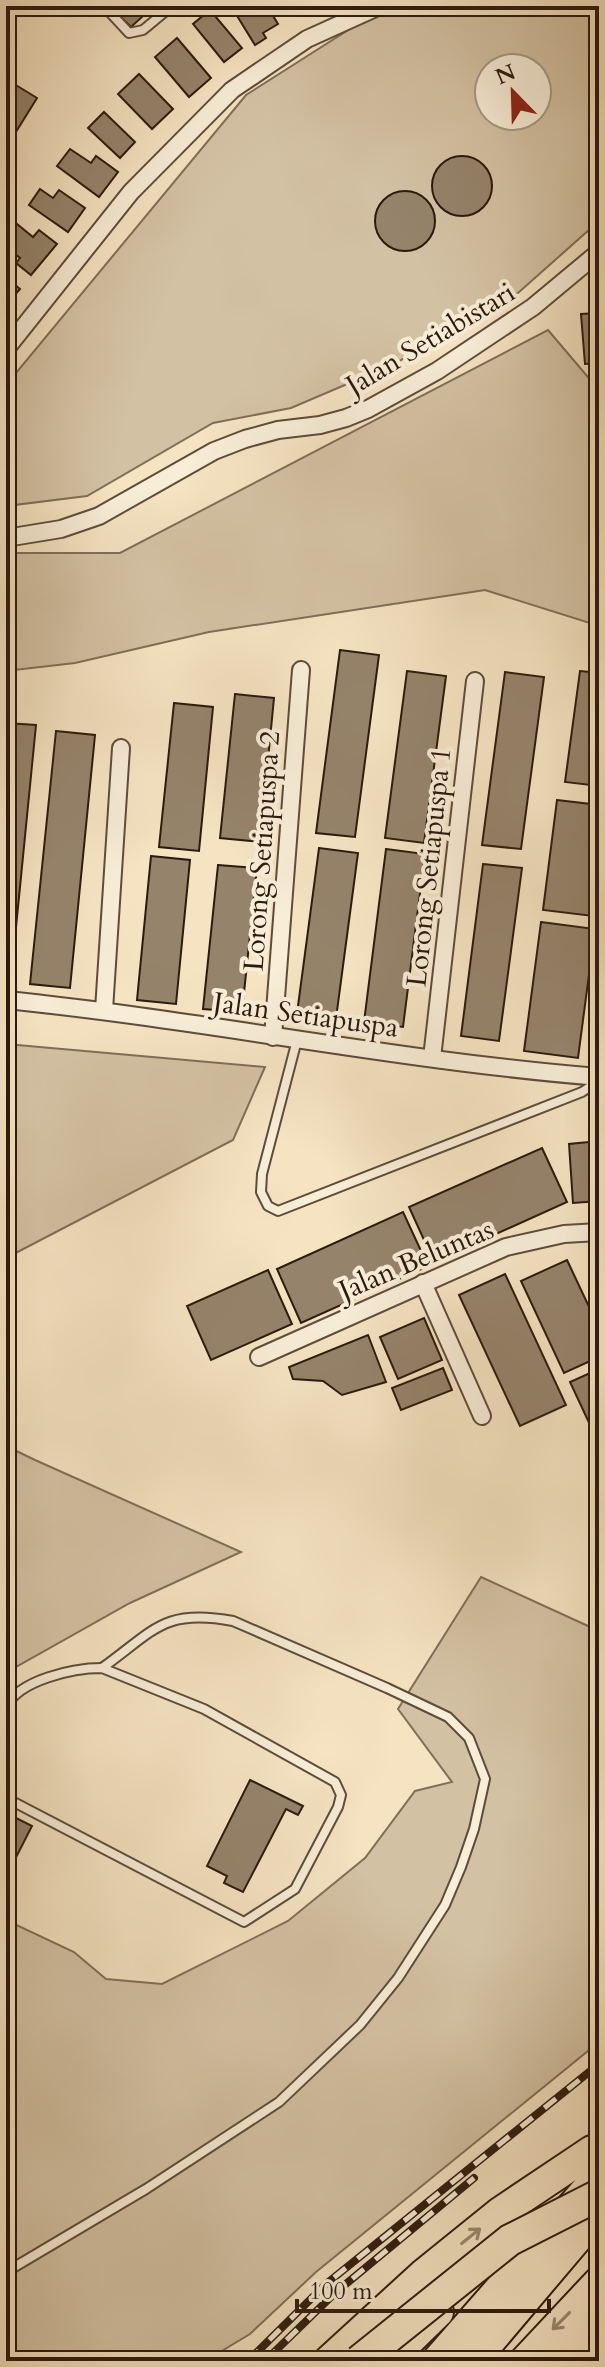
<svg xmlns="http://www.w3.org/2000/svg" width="605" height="2367" viewBox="0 0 605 2367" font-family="Cardo,serif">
<rect width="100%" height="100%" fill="#f5e3c2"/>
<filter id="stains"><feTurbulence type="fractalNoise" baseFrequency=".0025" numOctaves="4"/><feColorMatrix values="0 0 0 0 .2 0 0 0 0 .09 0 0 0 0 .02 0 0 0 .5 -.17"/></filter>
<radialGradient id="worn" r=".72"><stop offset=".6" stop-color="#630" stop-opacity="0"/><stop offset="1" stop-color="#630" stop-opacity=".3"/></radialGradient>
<g fill="#d3c1a3" stroke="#806e58" stroke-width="2" fill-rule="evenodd">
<path d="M386,6h213v215l-81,72 -124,71 -103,44 -78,15 -126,73 -81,10v-121l240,-290zM489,68h48v48h-48z"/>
<polygon points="548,330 599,390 599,626 485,590 209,632 75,663 6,671 6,553 120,553"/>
<polygon points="6,1044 265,1067 233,1140 6,1258"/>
<polygon points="6,1446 35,1460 241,1552 130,1603 9,1671 6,1678"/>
<polygon points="481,1577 599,1631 599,2042 316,2272 250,2334 205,2361 6,2361 6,1920 74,1952 106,1979 162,1984 288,1921 365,1858 415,1791 452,1782 398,1709"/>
</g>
<g fill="#95836b" stroke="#2c1a0c" stroke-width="2">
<polygon points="112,6 154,6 131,27 112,9"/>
<polygon points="231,6 267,6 278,24 263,33 266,38 255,45"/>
<polygon points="210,10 242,48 224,62 193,24"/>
<polygon points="177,38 211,78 189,97 155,57"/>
<polygon points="139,74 173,109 152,129 118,94"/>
<polygon points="6,79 37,98 6,148"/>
<polygon points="104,112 135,142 120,158 88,128"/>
<polygon points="70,149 91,163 96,156 118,172 99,197 57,166"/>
<circle cx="462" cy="186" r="30"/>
<polygon points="40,189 53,198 59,190 85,208 68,232 29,205"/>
<circle cx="405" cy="221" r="30"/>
<polygon points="17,224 33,237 39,230 57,244 31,275 16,263 20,258 6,247 6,238"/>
<polygon points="6,277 20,289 6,305"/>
<polygon points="599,313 599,363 585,364 581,314"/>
<polygon points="340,650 379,655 355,837 316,833"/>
<polygon points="407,671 446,676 424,843 385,838"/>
<polygon points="580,671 599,673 599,786 565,782"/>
<polygon points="505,672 544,677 521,849 482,845"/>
<polygon points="235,694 274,698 260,842 220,838"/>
<polygon points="174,703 213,707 199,851 159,847"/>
<polygon points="6,723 36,725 11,978 6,978"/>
<polygon points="56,731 95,735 70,988 30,984"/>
<polygon points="557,800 599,805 599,874 593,916 543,910"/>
<polygon points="319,848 358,853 335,1026 296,1021"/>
<polygon points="386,849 425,854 403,1027 364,1022"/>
<polygon points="151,856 190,860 176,1004 137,1000"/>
<polygon points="483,864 522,868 499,1041 461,1036"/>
<polygon points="218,865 257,868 242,1012 203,1009"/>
<polygon points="541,922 595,929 578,1058 524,1051"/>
<polygon points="599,1141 599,1201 573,1203 569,1144"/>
<polygon points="542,1148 567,1202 434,1262 409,1207"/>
<polygon points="403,1212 428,1266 301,1323 277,1269"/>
<polygon points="567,1260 599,1328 599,1357 564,1373 521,1281"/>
<polygon points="268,1270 292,1324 211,1360 187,1306"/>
<polygon points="505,1274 566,1405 520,1426 459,1295"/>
<polygon points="424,1318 442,1360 398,1379 380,1337"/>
<polygon points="368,1335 386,1382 342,1395 323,1381 293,1379 289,1367"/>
<polygon points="443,1368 452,1390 401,1410 392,1388"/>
<polygon points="599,1369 599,1444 570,1382"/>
<polygon points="250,1780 303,1806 298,1815 286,1809 243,1892 224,1883 227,1876 207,1866"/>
<polygon points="6,1813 32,1826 6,1877"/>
</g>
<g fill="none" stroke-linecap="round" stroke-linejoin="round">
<g stroke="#5e4c3a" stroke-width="12">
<g id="lane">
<polyline points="104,6 129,33 143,30 172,6"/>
<polyline points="297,1040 262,1174 261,1192 268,1206 278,1211 582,1092 599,1081"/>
<path d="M6,1707c13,-27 67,-39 96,-39l102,41 131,73 6,13 -3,12 -43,82 -51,33 -238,-124"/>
<path d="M6,2272l140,-83 133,-87 81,-77 38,-47 47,-73 16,-38 13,-38 11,-50 -16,-41 -21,-21 -61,-29 -154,-67c-70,-13 -79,10 -131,47"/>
</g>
</g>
<g stroke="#5e4c3a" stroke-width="20">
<g id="street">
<polyline points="6,349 131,192 232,90 307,39 380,6"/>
<polyline points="6,538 61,529 99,516 214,451 245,439 278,430 320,425 346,418 368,409 437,371 533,307 599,252"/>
<path d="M6,1000c198,20 394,61 593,77"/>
<polyline points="104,1010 121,748"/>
<polyline points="273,1037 301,670"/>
<polyline points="432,1058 475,681"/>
<polyline points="423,1283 482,1416"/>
<polyline points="259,1357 506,1247 564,1234 599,1232"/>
</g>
</g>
<g stroke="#2c1a0c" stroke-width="34">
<g id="highway">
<polyline points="329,2361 423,2275 501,2212 592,2151"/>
<polyline points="388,2361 438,2312"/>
<polyline points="437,2361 599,2176"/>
<polyline points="473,2361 599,2212"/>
<polyline points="525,2361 599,2282"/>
<polyline points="561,2361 599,2316"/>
</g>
</g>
<use href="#lane" stroke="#f8edd7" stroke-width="8"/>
<use href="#street" stroke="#f8edd7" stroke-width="16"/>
<use href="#highway" stroke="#f5e3c2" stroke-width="30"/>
<g stroke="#2c1a0c" stroke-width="8">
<g id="rail">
<polyline points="248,2361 326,2284 599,2064"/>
<polyline points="265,2361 335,2293 474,2178"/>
</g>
</g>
<use href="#rail" stroke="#f8edd7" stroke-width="5" stroke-dasharray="15" stroke-linecap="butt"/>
<g stroke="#2c1a0c" stroke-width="34" stroke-linecap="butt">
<polyline id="highway-bridge" points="359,2361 510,2240 599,2195"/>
</g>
<use href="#highway-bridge" stroke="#f5e3c2" stroke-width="30"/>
</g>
<defs><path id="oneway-shaft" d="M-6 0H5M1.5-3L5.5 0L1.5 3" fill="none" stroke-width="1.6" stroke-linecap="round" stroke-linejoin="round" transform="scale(2)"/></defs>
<g stroke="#9b8970">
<use href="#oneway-shaft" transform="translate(471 2236) rotate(-39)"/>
<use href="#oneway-shaft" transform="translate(561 2321) rotate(135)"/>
</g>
<g text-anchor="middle" stroke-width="8" stroke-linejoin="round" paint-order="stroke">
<g font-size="28" fill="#2c1a0c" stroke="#f8edd7">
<text transform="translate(430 338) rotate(-31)" y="10">Jalan Setiabistari</text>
<text transform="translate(261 851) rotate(-86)" y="10">Lorong Setiapuspa 2</text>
<text transform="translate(428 867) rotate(-84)" y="10">Lorong Setiapuspa 1</text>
<text transform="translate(306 1014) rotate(8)" y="10">Jalan Setiapuspa</text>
<text transform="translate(416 1259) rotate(-23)" y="10">Jalan Beluntas</text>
</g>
</g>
<rect width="605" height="2367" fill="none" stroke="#f5e3c2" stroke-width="32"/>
<rect x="8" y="8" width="589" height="2351" fill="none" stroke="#2c1a0c" stroke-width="4"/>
<rect x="16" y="16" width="573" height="2335" fill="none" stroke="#2c1a0c" stroke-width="2"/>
<g transform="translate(513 92) rotate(337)"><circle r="38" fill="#f8edd7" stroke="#a69986" stroke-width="2"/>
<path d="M0-6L14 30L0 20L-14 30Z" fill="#8f2418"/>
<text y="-12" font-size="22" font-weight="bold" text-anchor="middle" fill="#2c1a0c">N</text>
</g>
<path d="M297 2299v12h252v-12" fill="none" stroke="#2c1a0c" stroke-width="4"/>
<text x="309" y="2299" font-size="24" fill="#2c1a0c" stroke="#f8edd7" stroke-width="6" paint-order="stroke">100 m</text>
<rect width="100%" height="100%" filter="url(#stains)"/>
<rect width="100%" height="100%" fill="url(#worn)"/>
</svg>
